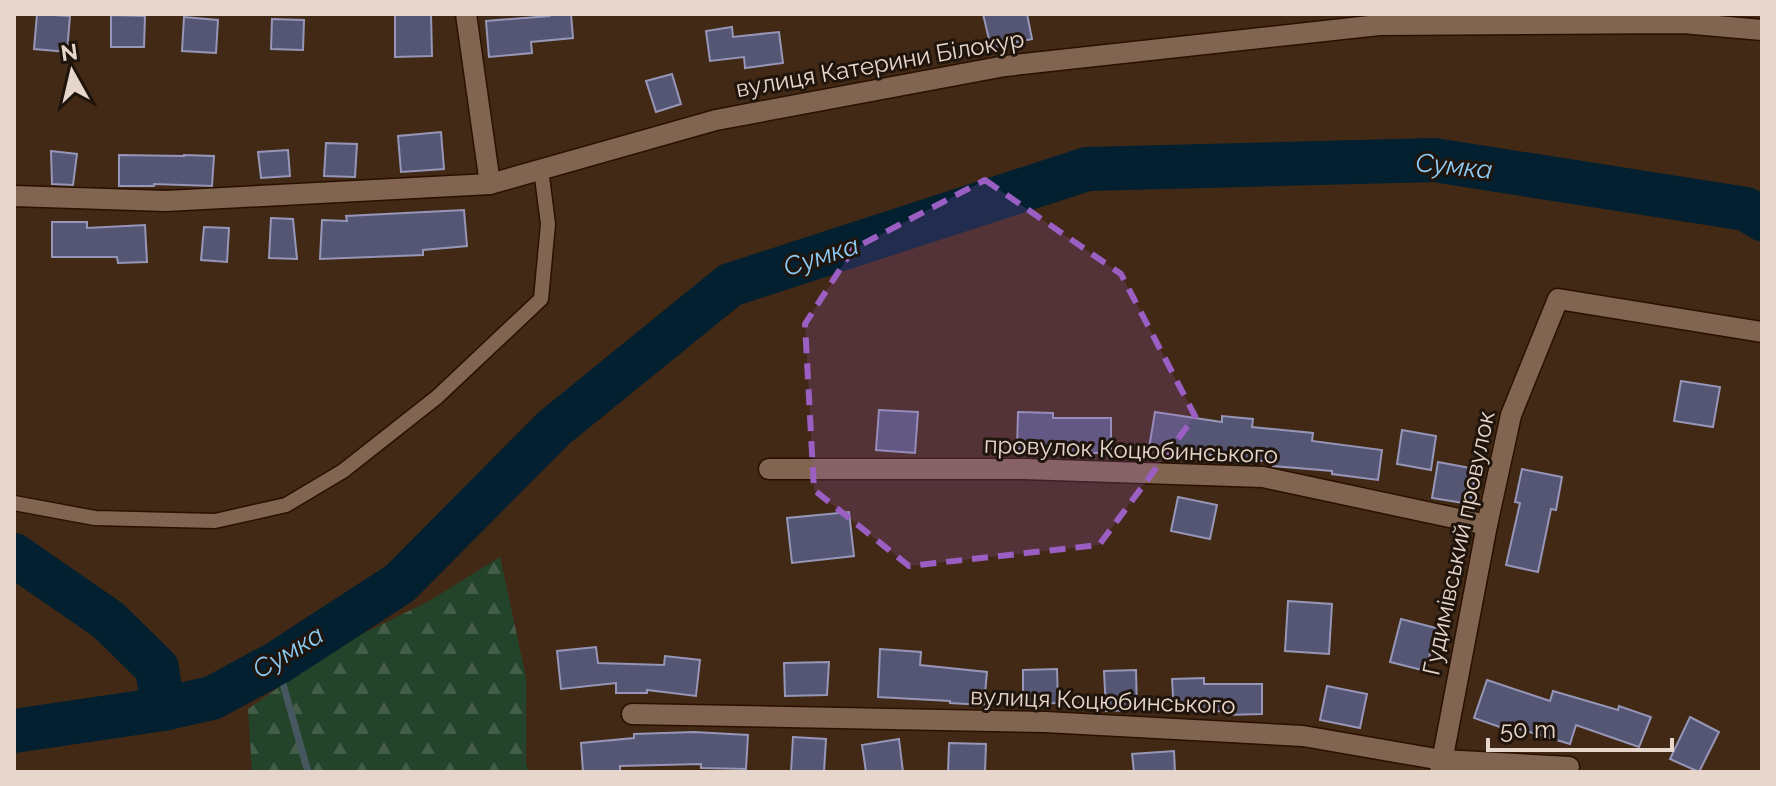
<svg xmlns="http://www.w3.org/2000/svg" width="1776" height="786" viewBox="0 0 1776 786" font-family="Raleway,sans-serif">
<defs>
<pattern id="forest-firs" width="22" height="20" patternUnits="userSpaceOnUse" patternTransform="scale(2)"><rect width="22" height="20" fill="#23432a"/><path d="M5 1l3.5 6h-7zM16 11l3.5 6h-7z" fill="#435d48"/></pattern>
</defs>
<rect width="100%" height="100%" fill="#422915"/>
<polygon fill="url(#forest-firs)" points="500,557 526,677 526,762 528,772 252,772 248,709 336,647 429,601"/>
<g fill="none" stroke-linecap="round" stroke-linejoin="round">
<polyline stroke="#47575f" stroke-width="7" points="277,663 308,772"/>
<g stroke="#032031" stroke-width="44">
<polyline points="14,555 108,620 157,668 163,709"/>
<polyline points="14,731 163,709 212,698 277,663 400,583 554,428 730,285 1087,169 1434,160 1746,209 1762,219"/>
</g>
</g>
<g fill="#555574" stroke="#9696b8" stroke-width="2">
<polygon points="37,14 70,16 67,52 34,49"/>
<polygon points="395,14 431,14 432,56 395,57"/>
<polygon points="548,14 571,14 573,38 531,42 532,53 489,57 486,21 549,16"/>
<polygon points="983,14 1027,14 1032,39 991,48"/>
<polygon points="111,15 145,16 144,47 111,47"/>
<polygon points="184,17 218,20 216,53 182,51"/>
<polygon points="272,19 304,20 303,50 271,49"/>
<polygon points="732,27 733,37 779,32 783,63 745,68 744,57 710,61 706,31"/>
<polygon points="672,74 681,104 656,112 646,81"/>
<polygon points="441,132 444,169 401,172 398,136"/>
<polygon points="326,143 357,144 355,177 324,176"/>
<polygon points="288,150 290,176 261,178 258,152"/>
<polygon points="51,151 77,154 73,185 52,184"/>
<polygon points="119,155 184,156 184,155 214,156 212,186 154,184 154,186 119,186"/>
<polygon points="464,210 467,246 423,250 423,255 320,259 322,220 347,221 346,216"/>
<polygon points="271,218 293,219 297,259 269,258"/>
<polygon points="52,222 87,222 87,228 145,225 147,262 118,263 117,257 52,257"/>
<polygon points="204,227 229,228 227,262 201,260"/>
<polygon points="1681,381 1720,387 1713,427 1674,421"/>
<polygon points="879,410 918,412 915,453 876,450"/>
<polygon points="1018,412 1053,413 1053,418 1111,418 1111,453 1066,453 1066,449 1017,449"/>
<polygon points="1155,412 1222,422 1222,416 1253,419 1252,427 1313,433 1312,441 1382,450 1378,480 1332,474 1332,471 1273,466 1273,462 1149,448"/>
<polygon points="1402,430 1436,436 1431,470 1397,464"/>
<polygon points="1438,462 1476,469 1470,504 1432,498"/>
<polygon points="1522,469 1562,477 1556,510 1551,509 1538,572 1506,565 1520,503 1515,502"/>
<polygon points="1178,497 1217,505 1210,539 1171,531"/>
<polygon points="849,512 854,556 792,563 787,518"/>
<polygon points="1288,601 1332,604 1329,654 1285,651"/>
<polygon points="1401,619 1436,628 1426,671 1390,662"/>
<polygon points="596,647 598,663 664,665 665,656 700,660 696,696 647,690 647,693 616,693 616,683 561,689 557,651"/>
<polygon points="880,649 921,652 920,665 987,672 984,705 950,703 950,701 878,697"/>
<polygon points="829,662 827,695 785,696 784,663"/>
<polygon points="1057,669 1058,703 1023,704 1023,670"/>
<polygon points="1136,670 1137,710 1106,711 1104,671"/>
<polygon points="1204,678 1204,684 1262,684 1262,714 1225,715 1225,711 1174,713 1172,679"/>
<polygon points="1487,680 1550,701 1553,691 1618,710 1619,706 1651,717 1639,747 1576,725 1570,744 1516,728 1514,732 1474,718"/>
<polygon points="1327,686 1367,694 1360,728 1320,720"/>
<polygon points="1690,717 1719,732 1699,772 1670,759"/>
<polygon points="694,732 748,735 746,769 701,768 701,764 620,766 620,772 583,772 581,743 634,738 634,734"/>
<polygon points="793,737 826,739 824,772 791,772"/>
<polygon points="899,739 903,772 866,772 862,745"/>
<polygon points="949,743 986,744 985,772 948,772"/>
<polygon points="1174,751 1175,772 1134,772 1132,754"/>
</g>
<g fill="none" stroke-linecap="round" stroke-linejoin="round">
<g stroke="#281100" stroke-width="17">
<polyline id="lane" points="14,503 95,518 215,521 286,505 343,471 437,397 541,299 548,224 541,169"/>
</g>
<g stroke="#281100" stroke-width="23">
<g id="street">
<polyline points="466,14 490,184"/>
<polyline points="14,196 166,201 490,184 716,120 1005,66 1379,25 1683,23 1762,30"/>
<polyline points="769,469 1024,469 1263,477 1487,525"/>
<polyline points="632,714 1045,722 1303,736 1442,760 1569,767"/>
<polyline points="1440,772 1487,525 1511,415 1558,299 1762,332"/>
</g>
</g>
<use href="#lane" stroke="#826550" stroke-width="14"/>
<use href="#street" stroke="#826550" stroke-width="20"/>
</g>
<path fill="#9b5fc3" fill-opacity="0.2" stroke="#9b5fc3" stroke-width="6" stroke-dasharray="16 10" stroke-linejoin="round" d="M985,180l136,94 74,142 -96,129 -190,21 -95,-76 -9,-166 48,-75z"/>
<g text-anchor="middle" stroke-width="6" stroke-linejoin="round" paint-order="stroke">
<g font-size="24" fill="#e7d6cb" stroke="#20150c">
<text transform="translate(880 64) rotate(-10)" y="8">вулиця Катерини Білокур</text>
<text transform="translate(1131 450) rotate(2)" y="8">провулок Коцюбинського</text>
<text transform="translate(1459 543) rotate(-78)" y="8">Гудимівський провулок</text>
<text transform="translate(1103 701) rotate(2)" y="8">вулиця Коцюбинського</text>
</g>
<g font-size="26" font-style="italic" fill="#8ccbf5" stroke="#20150c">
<text transform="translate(1454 166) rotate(6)" y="9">Сумка</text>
<text transform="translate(821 256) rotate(-18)" y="9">Сумка</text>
<text transform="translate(288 652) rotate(-31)" y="9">Сумка</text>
</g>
</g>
<rect width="1776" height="786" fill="none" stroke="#e7d6cb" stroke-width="32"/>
<g transform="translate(72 72) rotate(352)" stroke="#20150c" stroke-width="6" paint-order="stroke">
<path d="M0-6L14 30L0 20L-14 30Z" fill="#e7d6cb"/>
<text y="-12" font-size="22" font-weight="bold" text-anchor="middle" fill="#e7d6cb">N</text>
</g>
<path d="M1488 738v12h184v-12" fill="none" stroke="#e7d6cb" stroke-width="4"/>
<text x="1500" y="738" font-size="24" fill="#e7d6cb" stroke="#20150c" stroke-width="6" paint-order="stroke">50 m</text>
</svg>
